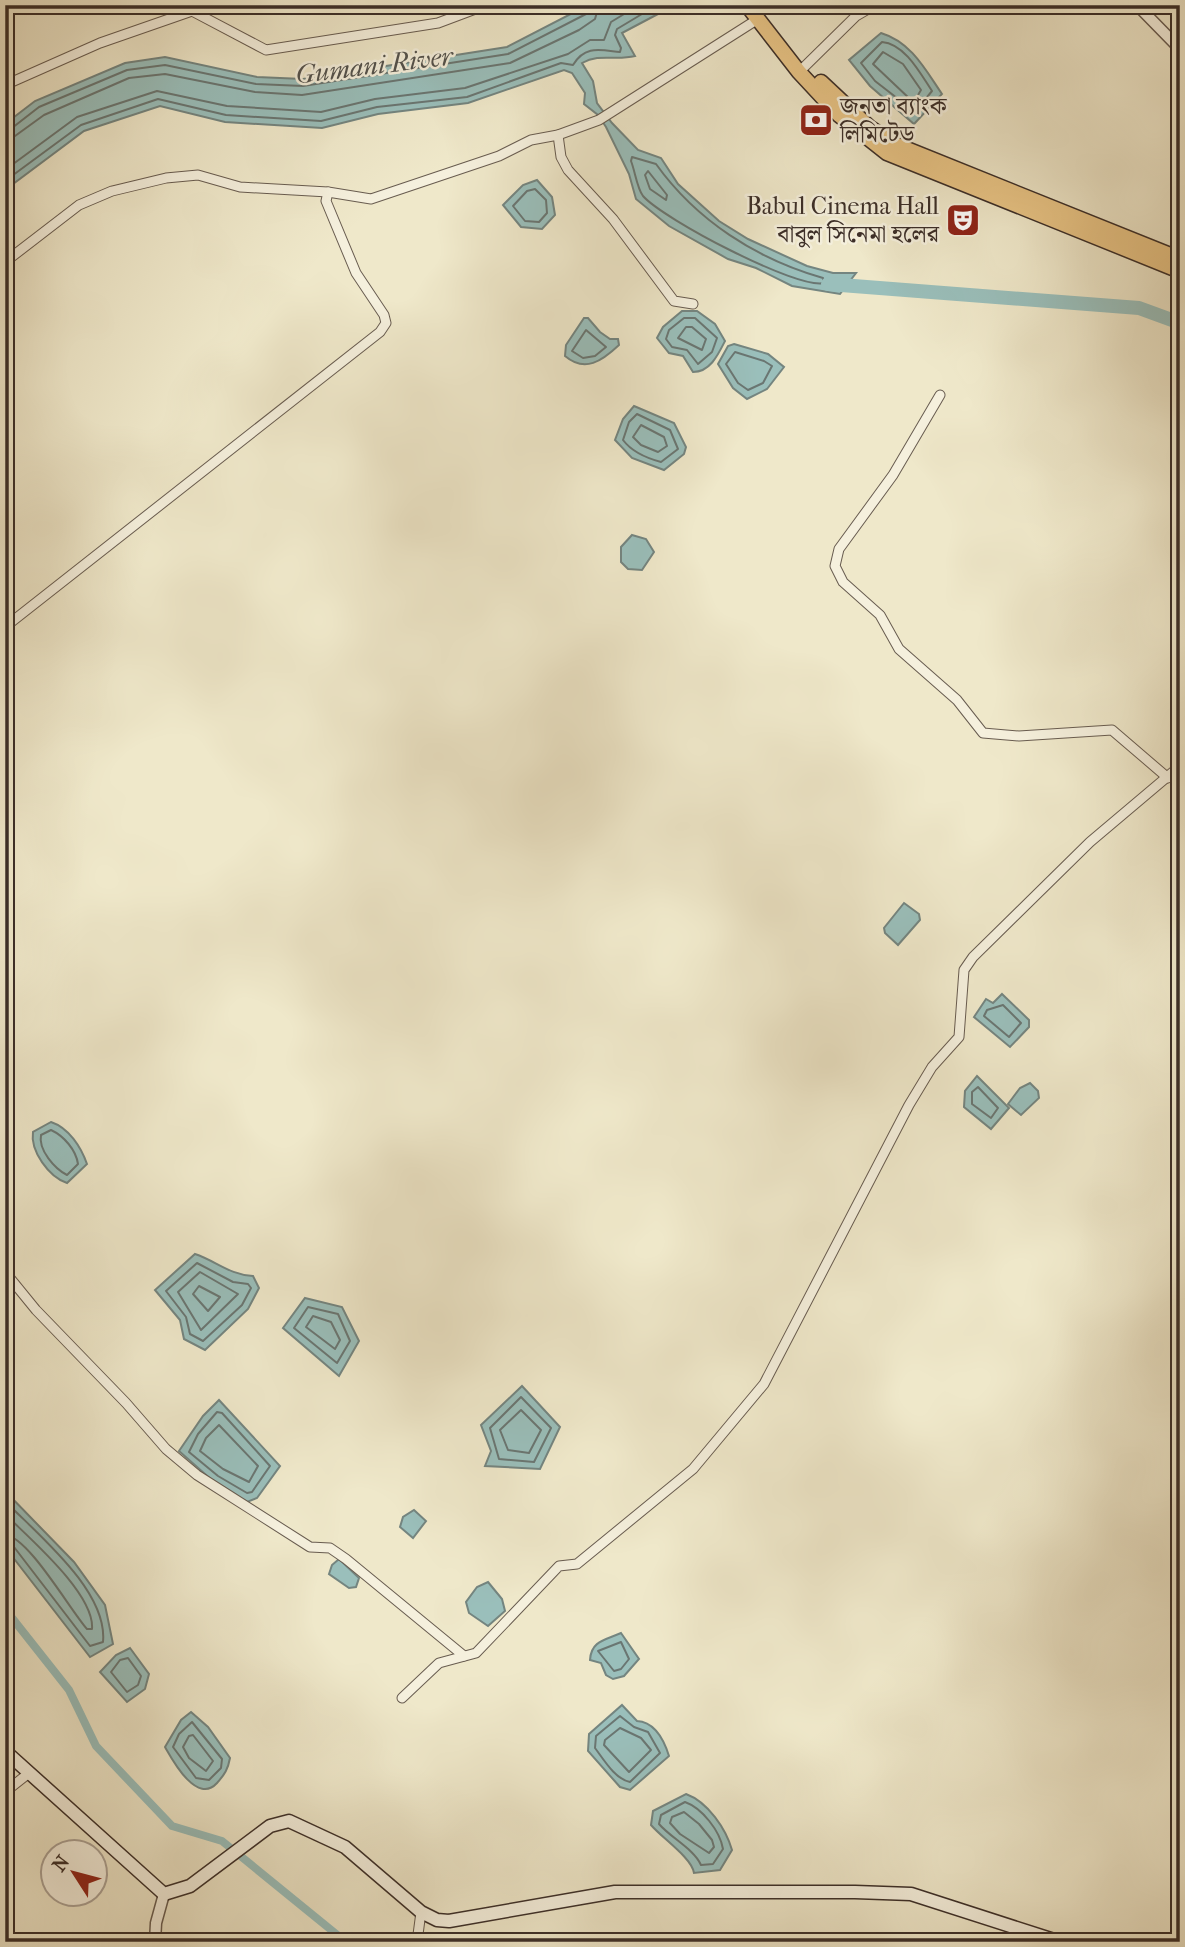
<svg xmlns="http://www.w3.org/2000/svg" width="1185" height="1947" viewBox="0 0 1185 1947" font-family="'IM FELL French Canon','Noto Serif Bengali',serif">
<rect width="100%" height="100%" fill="#efe8ca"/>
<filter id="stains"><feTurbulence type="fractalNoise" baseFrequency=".00286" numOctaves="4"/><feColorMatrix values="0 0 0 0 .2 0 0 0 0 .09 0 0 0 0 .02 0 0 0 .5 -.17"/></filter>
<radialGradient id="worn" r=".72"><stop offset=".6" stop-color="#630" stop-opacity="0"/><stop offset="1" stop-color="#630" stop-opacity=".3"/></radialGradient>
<g fill="#9abfbb" stroke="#748580" stroke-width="2">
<path d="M588,5h87l-53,28 13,23c-20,5 -35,-3 -53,7l11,18 4,22 15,20 26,27 23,8 17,26 41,37 29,18 59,27 26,7h23l-16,21 -48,-8 -36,-18 -28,-9 -59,-33 -33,-27 -7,-25 -23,-47 -8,-12 -14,-11 1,-11 -13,-20 -8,-3 -96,33 -90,11 -56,14 -97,-6 -65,-16 -76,25 -79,59v-66l30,-23 90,-38 40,-6 92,20 46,2 204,-32z"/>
<path d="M881,33c30,9 44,36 61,61l-28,30 -44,-38 -21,-26z"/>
<polygon points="537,180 552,197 555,215 542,229 521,227 503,205 523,185"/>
<path d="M682,311h15l18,13 10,17c-7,14 -15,31 -32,31l-10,-16 -14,-3 -12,-15 6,-11z"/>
<path d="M584,318h4l12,14 10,7h8l1,6c-17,16 -34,28 -54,11l1,-11z"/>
<polygon points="734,344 768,354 784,367 767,389 747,399 733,388 718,364 728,346"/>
<polygon points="634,406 674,423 686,447 684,454 664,470 632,458 615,440 623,419"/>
<polygon points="632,535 646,539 654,552 642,570 628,569 621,562 621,547"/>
<polygon points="904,903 919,914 920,920 898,945 885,933 884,928"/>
<polygon points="1002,994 1029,1020 1029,1027 1010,1047 974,1017 986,999 993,1003"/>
<polygon points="977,1076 1009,1108 991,1129 964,1107 965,1091"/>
<polygon points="1030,1083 1038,1091 1039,1098 1021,1115 1008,1104 1020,1088"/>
<path d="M51,1122c18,6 30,25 36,42l-20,19c-18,-6 -37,-32 -34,-51z"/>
<path d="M195,1254c21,7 35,21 58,22l6,12 -11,21 -43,41 -21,-11 -4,-19 -25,-30z"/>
<polygon points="305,1298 342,1307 359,1341 339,1376 283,1328"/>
<polygon points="522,1386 560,1427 540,1469 485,1466 491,1451 481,1425"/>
<polygon points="219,1400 280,1466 257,1498 247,1502 214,1482 179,1451 203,1416"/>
<polygon points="5,1491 74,1562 105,1605 113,1644 90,1657 5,1547"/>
<polygon points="414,1510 426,1521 413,1538 400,1527 403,1517"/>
<polygon points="339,1559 359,1578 356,1587 349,1588 329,1574 332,1565"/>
<polygon points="488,1582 502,1599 505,1611 488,1626 469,1613 466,1602 477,1587"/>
<path d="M621,1633l18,26 -15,17 -11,3 -7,-4 -5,-12 -11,-3c1,-19 15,-20 31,-27z"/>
<polygon points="130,1648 149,1674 145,1689 127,1702 100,1672 116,1655"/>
<path d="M622,1705l15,16c18,1 27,19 32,35l-39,34 -10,-3 -32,-36 1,-17z"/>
<path d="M191,1712l17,15 22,31c-2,11 -5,16 -13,25 -20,22 -44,-22 -52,-36l16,-27z"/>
<path d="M686,1794c22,8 40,35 46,56l-12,20 -26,3c-2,-15 -32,-35 -43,-48l2,-14z"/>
</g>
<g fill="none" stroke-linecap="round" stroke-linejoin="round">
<g stroke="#6a7672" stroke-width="2">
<path d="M882,42c23,2 38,31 50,49l-17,21 -40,-31 -14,-18z"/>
<polygon points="883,52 903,64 921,90 915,100 911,100 873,64"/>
<polyline points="5,129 12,128 39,107 127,70 165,65 256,84 303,86 508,54 588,13 590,5"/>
<polyline points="5,138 15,136 44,115 129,78 165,74 255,92 302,95 510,63 579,30 595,19 599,5"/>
<path d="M632,157l24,7c40,56 100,95 167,114l1,5c-26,7 -161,-64 -181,-87 -6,-8 -8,-25 -12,-35z"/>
<polyline points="5,170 77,117 157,91 227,106 321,112 375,99 465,88 568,54 590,40 604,40 611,22 639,5"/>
<polygon points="648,171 667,195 666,200 650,189 645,175"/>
<path d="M5,181l76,-56 77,-26 68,16 95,6 56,-14 90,-10 94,-34 12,2c12,-20 27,-15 47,-13l1,-4 -6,-13 2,-6 40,-24"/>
<polygon points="535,189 546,200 547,213 539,222 525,221 513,206 527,191"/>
<polygon points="684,318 695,318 717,338 712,352 698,364 687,350 672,347 666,339 669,330"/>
<polygon points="686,327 692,327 706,339 702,350 678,338"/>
<polygon points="586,330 606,347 595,356 583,358 572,351"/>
<polygon points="735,352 764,361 772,366 763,383 748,390 738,383 726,364"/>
<path d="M637,414l33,16 8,19 -17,13c-15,-4 -29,-10 -38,-22l6,-18z"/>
<polygon points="641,425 664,437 667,446 658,452 641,445 633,437"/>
<polygon points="1003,1005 1021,1023 1009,1037 984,1016 987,1010"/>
<polygon points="978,1087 998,1108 991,1118 972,1104 972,1092"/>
<path d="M51,1130c13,6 25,20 27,34l-11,11c-12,-6 -29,-25 -26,-40z"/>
<polygon points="197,1263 233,1282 248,1284 251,1288 242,1305 203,1341 190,1334 186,1317 166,1291"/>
<polygon points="200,1272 238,1294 201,1330 178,1292"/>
<polygon points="199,1286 220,1297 208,1311 193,1294"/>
<polygon points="308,1307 338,1314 350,1341 337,1363 294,1328"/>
<polygon points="313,1316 331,1322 340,1340 335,1349 306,1327"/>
<polygon points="521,1397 551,1428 534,1462 499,1459 490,1428"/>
<polygon points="521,1410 541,1430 529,1453 508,1450 500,1430"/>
<polygon points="217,1412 222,1413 270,1466 252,1492 247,1493 218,1476 189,1452 198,1434"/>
<polygon points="219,1425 258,1466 249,1482 223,1469 200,1451 206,1438"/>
<path d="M5,1501c33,34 103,90 98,141l-13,4 -76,-99 -9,-3"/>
<path d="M5,1514c24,24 90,80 87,115h-5c-17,-19 -59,-93 -82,-94"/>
<polygon points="621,1642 629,1659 621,1669 614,1671 598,1651"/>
<polygon points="128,1658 141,1676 138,1685 127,1692 111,1672 120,1660"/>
<path d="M620,1716l14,11 14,5 12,21 -30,29c-15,-3 -26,-22 -35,-34l1,-12z"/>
<polygon points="192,1722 222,1759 221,1768 209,1780 196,1778 173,1747 179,1734"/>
<polygon points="620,1728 641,1738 651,1750 629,1772 604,1745 605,1740"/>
<polygon points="193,1735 213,1761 206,1771 189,1758 183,1747 189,1736"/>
<path d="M685,1802c17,6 35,29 38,47l-10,15 -12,1c-7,-16 -30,-27 -42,-41l2,-9z"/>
<polygon points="684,1812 699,1824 712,1840 714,1847 709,1853 680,1834 670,1823 672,1817"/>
</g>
<polyline stroke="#9abfbb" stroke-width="8" points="5,1609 69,1690 96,1746 172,1826 222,1841 346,1942"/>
<polyline stroke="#9abfbb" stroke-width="14" points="828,284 1139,308 1180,323"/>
<g stroke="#685c50" stroke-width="11">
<g id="minor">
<polyline points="799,72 856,16 875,5"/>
<polyline points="5,85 100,43 192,11 266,50 438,23 486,5"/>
<polyline points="558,135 561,157 568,170 613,219 674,301 693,304"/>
<polyline points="5,262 79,205 112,191 166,178 198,175 240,187 328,192 371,199 499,156 531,140 558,135 599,120 758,19"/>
<polyline points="940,395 893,475 839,549 835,566 843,582 880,615 899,649 957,700 983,733 1019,736 1112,730 1168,778"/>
<polyline points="5,627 380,332 386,323 384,315 356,273 326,201 328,192"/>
<polyline points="5,1272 36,1310 126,1403 166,1449 197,1475 310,1547 330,1548 346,1559 464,1656"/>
<polyline points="402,1698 439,1663 476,1653 559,1566 577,1564 693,1469 764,1384 909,1105 932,1067 959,1037 964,970 973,957 1090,842 1180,766"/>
<polyline points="5,1792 29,1773"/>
<polyline points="417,1942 421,1912"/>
</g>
</g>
<g stroke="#685c50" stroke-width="13">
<g id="tertiary">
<polyline points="1137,5 1180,49"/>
<polyline points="155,1942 156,1923 164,1894"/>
</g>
</g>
<g stroke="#3b2e28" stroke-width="15">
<polyline id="secondary" points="5,1751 164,1894 190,1886 270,1826 289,1821 345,1847 421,1912 437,1920 449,1921 615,1892 855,1892 911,1894 1060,1942"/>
</g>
<g stroke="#3b2e28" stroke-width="17">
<g id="primary">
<polyline points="747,5 799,72 839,115 887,153 1180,271"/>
<polyline points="821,82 869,127 894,144 1180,259"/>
</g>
</g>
<use href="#minor" stroke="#f5f0dd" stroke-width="9"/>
<use href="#tertiary" stroke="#f5f0dd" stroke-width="10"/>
<use href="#secondary" stroke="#f5f0dd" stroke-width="12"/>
<use href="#primary" stroke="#e8c485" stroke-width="14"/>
</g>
<defs>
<g id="bank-square" transform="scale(1.75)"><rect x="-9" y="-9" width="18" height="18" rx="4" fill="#8f2418" stroke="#f5f0dd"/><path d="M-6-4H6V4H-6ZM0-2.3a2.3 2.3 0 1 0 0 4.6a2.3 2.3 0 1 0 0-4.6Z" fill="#fff"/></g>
<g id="theatre-square" transform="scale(1.75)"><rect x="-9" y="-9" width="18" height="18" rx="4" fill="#8f2418" stroke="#f5f0dd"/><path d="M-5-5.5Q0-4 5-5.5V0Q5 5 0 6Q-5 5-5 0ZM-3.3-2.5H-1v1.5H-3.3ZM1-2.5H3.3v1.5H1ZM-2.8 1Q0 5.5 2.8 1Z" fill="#fff"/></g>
</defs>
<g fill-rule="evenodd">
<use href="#bank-square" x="816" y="120"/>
<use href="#theatre-square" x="963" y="220"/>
</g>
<g text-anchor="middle" stroke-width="5" stroke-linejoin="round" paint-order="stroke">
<g font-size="24" fill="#3b2e28" stroke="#f5f0dd" text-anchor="start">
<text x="840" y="114">জনতা ব্যাংক<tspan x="840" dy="28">লিমিটেড</tspan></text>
<text x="939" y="214" text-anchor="end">Babul Cinema Hall<tspan x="939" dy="28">বাবুল সিনেমা হলের</tspan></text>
</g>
<g font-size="26" font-style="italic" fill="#53524d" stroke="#f5f0dd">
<text transform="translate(374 65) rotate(-7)" y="9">Gumani River</text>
</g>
</g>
<rect width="1185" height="1947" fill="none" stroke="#efe8ca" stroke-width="28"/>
<rect x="7" y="7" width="1171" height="1933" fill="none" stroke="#3b2e28" stroke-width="3.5"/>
<rect x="14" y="14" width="1157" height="1919" fill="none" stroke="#3b2e28" stroke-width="2"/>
<g transform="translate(74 1873) rotate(306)"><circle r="33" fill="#f5f0dd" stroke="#aba295" stroke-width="2"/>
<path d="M0-5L12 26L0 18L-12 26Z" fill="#8f2418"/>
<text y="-10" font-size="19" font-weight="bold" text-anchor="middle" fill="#3b2e28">N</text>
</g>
<rect width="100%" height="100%" filter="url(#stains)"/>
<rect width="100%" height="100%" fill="url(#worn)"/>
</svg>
